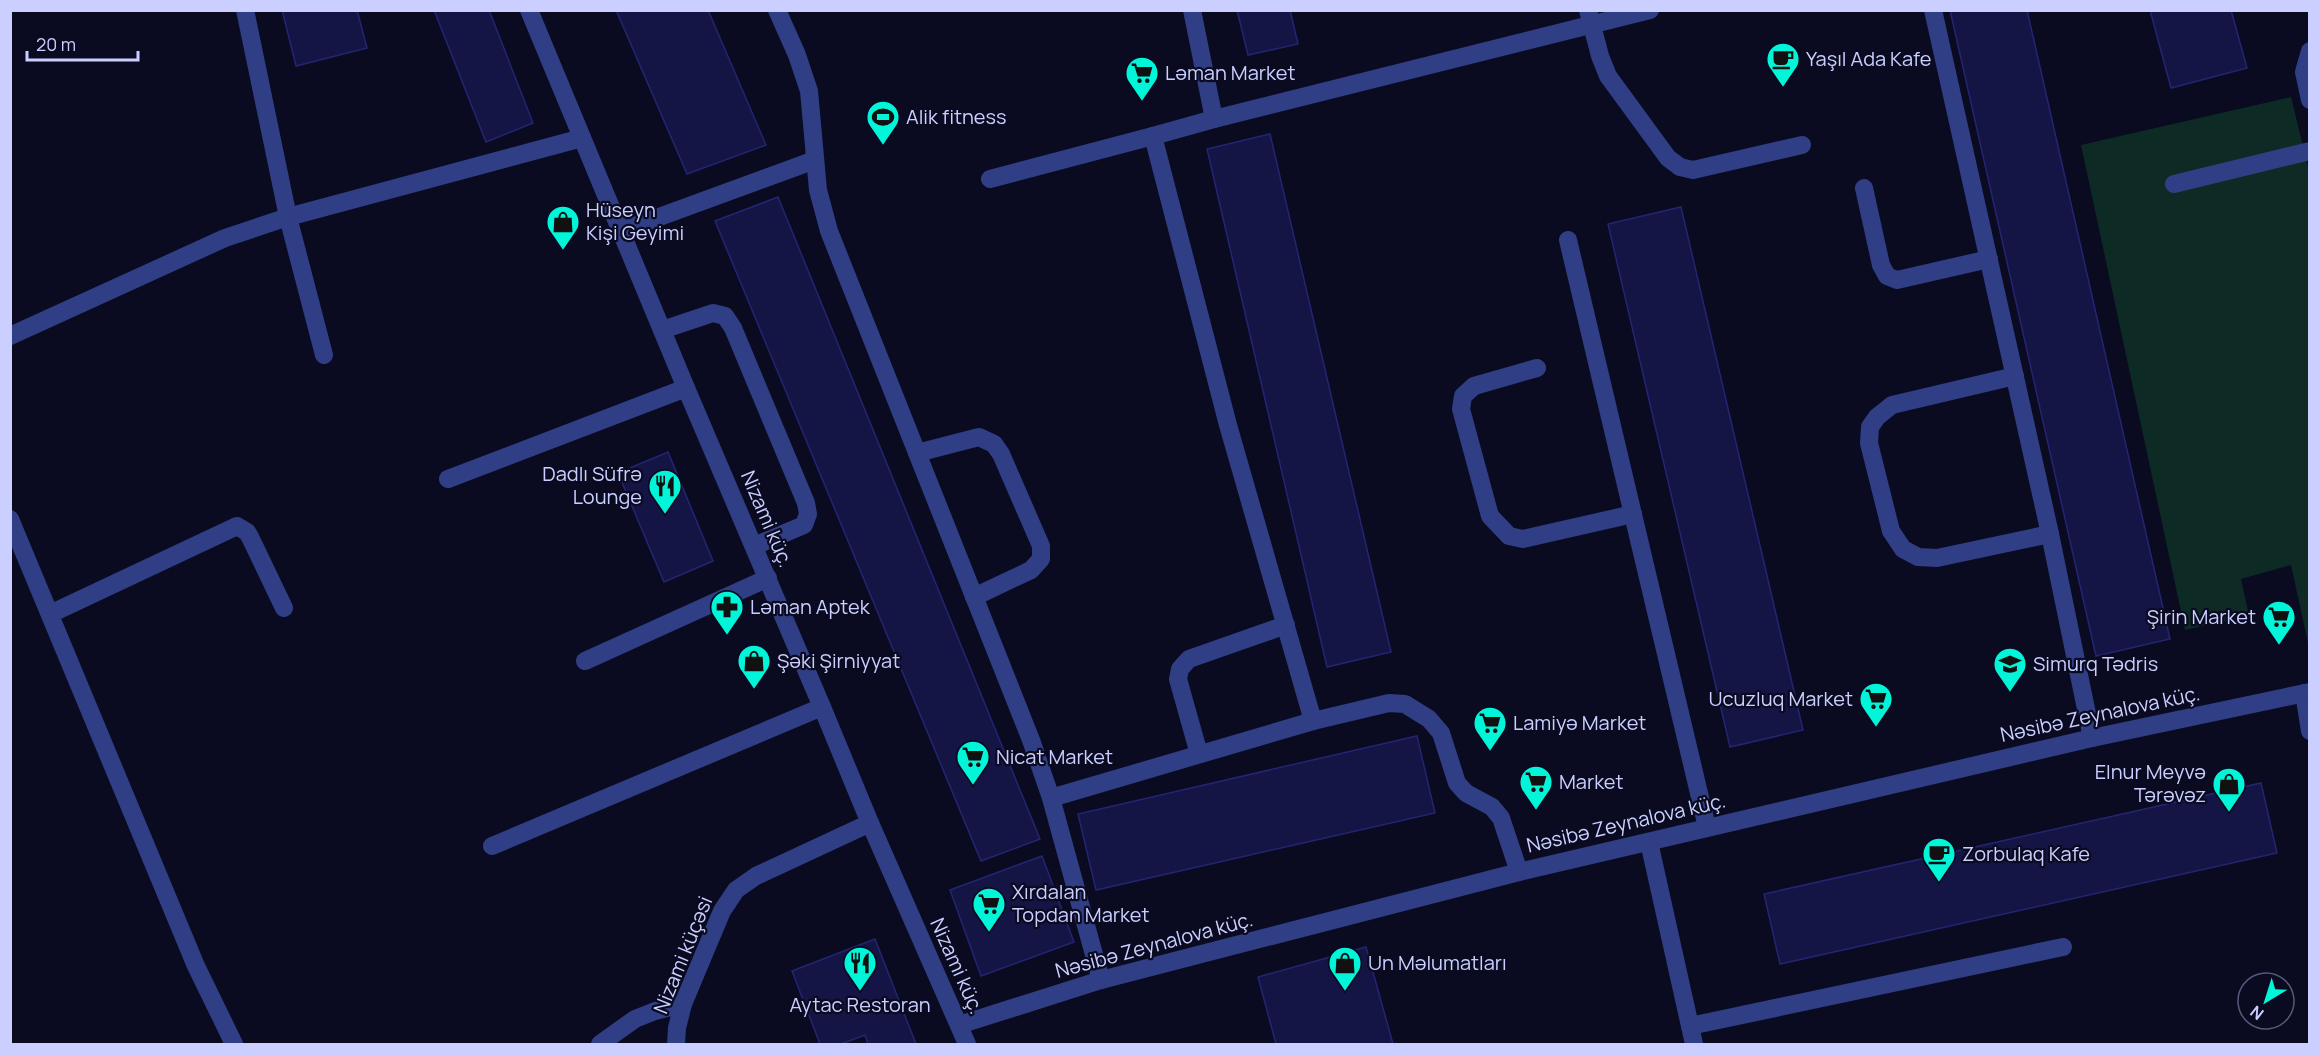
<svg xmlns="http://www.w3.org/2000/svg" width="2320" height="1055" viewBox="0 0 2320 1055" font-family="Manrope,sans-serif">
<rect width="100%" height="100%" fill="#0a0b21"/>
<polygon fill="#0d2b24" points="2291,97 2310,175 2309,643 2308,643 2291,565 2241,579 2249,616 2185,630 2081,145"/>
<g fill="#141544" stroke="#242572" stroke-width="1.5">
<polygon points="282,10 357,10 367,48 296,66"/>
<polygon points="434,10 489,10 533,123 486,142"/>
<polygon points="616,10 708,10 766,145 687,174"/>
<polygon points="1237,10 1290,10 1298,44 1248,55"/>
<polygon points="1950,10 2027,10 2170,639 2096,656"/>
<polygon points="2150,10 2231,10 2247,68 2171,88"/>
<polygon points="1270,134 1391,652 1327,667 1207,149"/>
<polygon points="778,197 1040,839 981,861 715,221"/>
<polygon points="1681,207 1803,730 1730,747 1608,224"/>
<polygon points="668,452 713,561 664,582 618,473"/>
<polygon points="1417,736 1435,813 1096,890 1078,814"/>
<polygon points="2261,783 2277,853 1780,964 1764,894"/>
<polygon points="1042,856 1074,942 981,976 950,890"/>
<polygon points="875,939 916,1044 868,1044 865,1035 841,1044 820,1044 792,971"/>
<polygon points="1366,947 1393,1044 1276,1044 1258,977"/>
</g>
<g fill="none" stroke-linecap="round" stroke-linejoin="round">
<g stroke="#303f85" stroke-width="18">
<polyline points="245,10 288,217 324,355"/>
<polyline points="529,10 686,388 822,707 870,823 967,1044"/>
<polyline points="777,10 797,55 809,91 818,190 829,231 1031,740 1051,798 1101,980"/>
<polyline points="1192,10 1214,119"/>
<polyline points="1588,10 1600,56 1608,76 1668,158 1680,167 1693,170 1802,145"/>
<polyline points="1933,10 2050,534 2092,738"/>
<polyline points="2310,51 2304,72 2310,100"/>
<polyline points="990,179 1153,136"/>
<polyline points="2174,184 2310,151"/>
<polyline points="1864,188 1881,265 1887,276 1897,280 1989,259"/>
<polyline points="621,231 815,160"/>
<polyline points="1568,240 1707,827"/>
<polyline points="662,330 713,313 725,316 733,328 806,503 808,514 804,525 754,546"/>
<polyline points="10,336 225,238 288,217 582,138"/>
<polyline points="1537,368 1474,386 1463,396 1461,409 1490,516 1509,536 1523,539 1633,514"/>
<polyline points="2015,376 1892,405 1877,417 1870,427 1869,443 1891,531 1903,549 1918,557 1937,558 2050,534"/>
<polyline points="917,453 979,437 994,444 1001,454 1041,546 1041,559 1031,570 974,597"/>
<polyline points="448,479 686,388"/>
<polyline points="10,519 196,966 234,1044"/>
<polyline points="50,614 237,526 247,532 250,537 284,608"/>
<polyline points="585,661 768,578"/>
<polyline points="2304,693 2310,731"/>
<polyline points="1313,721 1228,425 1153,136 1214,119 1650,10"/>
<polyline points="1199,754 1178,679 1180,669 1189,659 1286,625"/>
<polyline points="1051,798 1313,721 1389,703 1405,704 1429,719 1441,733 1457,783 1466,793 1492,807 1501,818 1519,872"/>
<polyline points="1649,842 1694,1044"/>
<polyline points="492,846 822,707"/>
<polyline points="959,1025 1101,980 1519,872 2092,738 2310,692"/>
<polyline points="1690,1026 2063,947"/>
<polyline points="600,1044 635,1019 655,1011 683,1004"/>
<polyline points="676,1044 677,1028 683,1004 722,911 736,890 756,876 870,823"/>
</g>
</g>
<defs>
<g id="cafe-pin" transform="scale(1.725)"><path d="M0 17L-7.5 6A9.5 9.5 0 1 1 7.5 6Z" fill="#00f5d9" stroke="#0a0b21"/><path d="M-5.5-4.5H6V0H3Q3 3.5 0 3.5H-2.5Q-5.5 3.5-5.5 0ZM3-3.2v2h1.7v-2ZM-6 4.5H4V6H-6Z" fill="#111"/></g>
<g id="supermarket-pin" transform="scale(1.725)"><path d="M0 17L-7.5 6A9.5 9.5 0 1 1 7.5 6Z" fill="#00f5d9" stroke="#0a0b21"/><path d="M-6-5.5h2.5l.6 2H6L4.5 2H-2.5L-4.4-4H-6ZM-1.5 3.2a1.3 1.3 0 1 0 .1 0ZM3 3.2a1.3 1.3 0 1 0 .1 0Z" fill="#111"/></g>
<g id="stadium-pin" transform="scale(1.725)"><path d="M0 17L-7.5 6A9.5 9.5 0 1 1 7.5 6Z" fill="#00f5d9" stroke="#0a0b21"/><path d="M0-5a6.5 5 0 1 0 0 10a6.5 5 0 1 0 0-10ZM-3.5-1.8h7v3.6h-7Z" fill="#111"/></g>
<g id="shop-pin" transform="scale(1.725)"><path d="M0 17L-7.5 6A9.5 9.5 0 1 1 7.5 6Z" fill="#00f5d9" stroke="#0a0b21"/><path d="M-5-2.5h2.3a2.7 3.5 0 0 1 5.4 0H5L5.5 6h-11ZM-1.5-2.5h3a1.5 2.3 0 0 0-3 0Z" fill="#111"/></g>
<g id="restaurant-pin" transform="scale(1.725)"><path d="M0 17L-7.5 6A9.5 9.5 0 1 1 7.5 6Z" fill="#00f5d9" stroke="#0a0b21"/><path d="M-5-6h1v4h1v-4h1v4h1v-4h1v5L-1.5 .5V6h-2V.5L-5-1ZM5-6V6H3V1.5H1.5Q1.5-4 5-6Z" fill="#111"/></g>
<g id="pharmacy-pin" transform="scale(1.725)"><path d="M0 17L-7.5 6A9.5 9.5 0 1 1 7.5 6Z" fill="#00f5d9" stroke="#0a0b21"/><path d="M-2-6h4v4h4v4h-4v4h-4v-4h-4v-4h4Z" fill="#111"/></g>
<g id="university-pin" transform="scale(1.725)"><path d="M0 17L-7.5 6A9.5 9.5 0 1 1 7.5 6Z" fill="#00f5d9" stroke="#0a0b21"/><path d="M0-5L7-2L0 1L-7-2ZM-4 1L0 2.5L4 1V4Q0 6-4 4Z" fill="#111"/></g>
</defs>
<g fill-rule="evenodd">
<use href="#cafe-pin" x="1783" y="59"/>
<use href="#supermarket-pin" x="1142" y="73"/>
<use href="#stadium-pin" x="883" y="117"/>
<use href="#shop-pin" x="563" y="222"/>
<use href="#restaurant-pin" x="665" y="486"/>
<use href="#pharmacy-pin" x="727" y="607"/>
<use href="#supermarket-pin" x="2279" y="617"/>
<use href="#shop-pin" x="754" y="661"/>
<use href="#university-pin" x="2010" y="664"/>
<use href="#supermarket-pin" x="1876" y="699"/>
<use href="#supermarket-pin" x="1490" y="723"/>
<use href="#supermarket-pin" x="973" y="757"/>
<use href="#supermarket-pin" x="1536" y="782"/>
<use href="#shop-pin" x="2229" y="784"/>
<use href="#cafe-pin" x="1939" y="854"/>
<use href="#supermarket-pin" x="989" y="904"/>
<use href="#restaurant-pin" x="860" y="963"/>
<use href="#shop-pin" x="1345" y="963"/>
</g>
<g text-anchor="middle" stroke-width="4.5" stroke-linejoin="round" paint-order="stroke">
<g font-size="20" fill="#cacfff" stroke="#0a0b21" text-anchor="start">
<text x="1806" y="66">Yaşıl Ada Kafe</text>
<text x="1165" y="80">Ləman Market</text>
<text x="906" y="124">Alik fitness</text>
<text x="586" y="217">Hüseyn<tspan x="586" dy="23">Kişi Geyimi</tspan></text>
<text x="642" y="481" text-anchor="end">Dadlı Süfrə<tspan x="642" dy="23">Lounge</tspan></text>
<text x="750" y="614">Ləman Aptek</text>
<text x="2256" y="624" text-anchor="end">Şirin Market</text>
<text x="777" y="668">Şəki Şirniyyat</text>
<text x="2033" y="671">Simurq Tədris</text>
<text x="1853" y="706" text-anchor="end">Ucuzluq Market</text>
<text x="1513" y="730">Lamiyə Market</text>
<text x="996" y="764">Nicat Market</text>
<text x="2206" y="779" text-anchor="end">Elnur Meyvə<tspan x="2206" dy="23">Tərəvəz</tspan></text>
<text x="1559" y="789">Market</text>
<text x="1962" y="861">Zorbulaq Kafe</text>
<text x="1012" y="899">Xırdalan<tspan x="1012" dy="23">Topdan Market</tspan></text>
<text x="1368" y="970">Un Məlumatları</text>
<text x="860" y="1012" text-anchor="middle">Aytac Restoran</text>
</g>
<g font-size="20" fill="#cacfff" stroke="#0a0b21">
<text transform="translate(767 519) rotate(67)" y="7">Nizami küç.</text>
<text transform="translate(2100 714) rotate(-12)" y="7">Nəsibə Zeynalova küç.</text>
<text transform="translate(1626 823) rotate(-13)" y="7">Nəsibə Zeynalova küç.</text>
<text transform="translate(1154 945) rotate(-15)" y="7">Nəsibə Zeynalova küç.</text>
<text transform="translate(683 955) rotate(-68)" y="7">Nizami küçəsi</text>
<text transform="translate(957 966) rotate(66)" y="7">Nizami küç.</text>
</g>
</g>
<rect width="2320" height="1055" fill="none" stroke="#cacfff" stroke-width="24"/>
<g transform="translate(2266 1001) rotate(218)"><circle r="28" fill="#0a0b21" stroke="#57597a" stroke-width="1.5"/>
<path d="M0-4.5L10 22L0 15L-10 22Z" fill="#00f5d9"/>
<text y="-9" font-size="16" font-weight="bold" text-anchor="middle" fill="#cacfff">N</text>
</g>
<path d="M27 51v9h111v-9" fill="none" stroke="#cacfff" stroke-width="3"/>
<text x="36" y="51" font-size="18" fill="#cacfff" stroke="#0a0b21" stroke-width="4.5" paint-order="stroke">20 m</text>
</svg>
